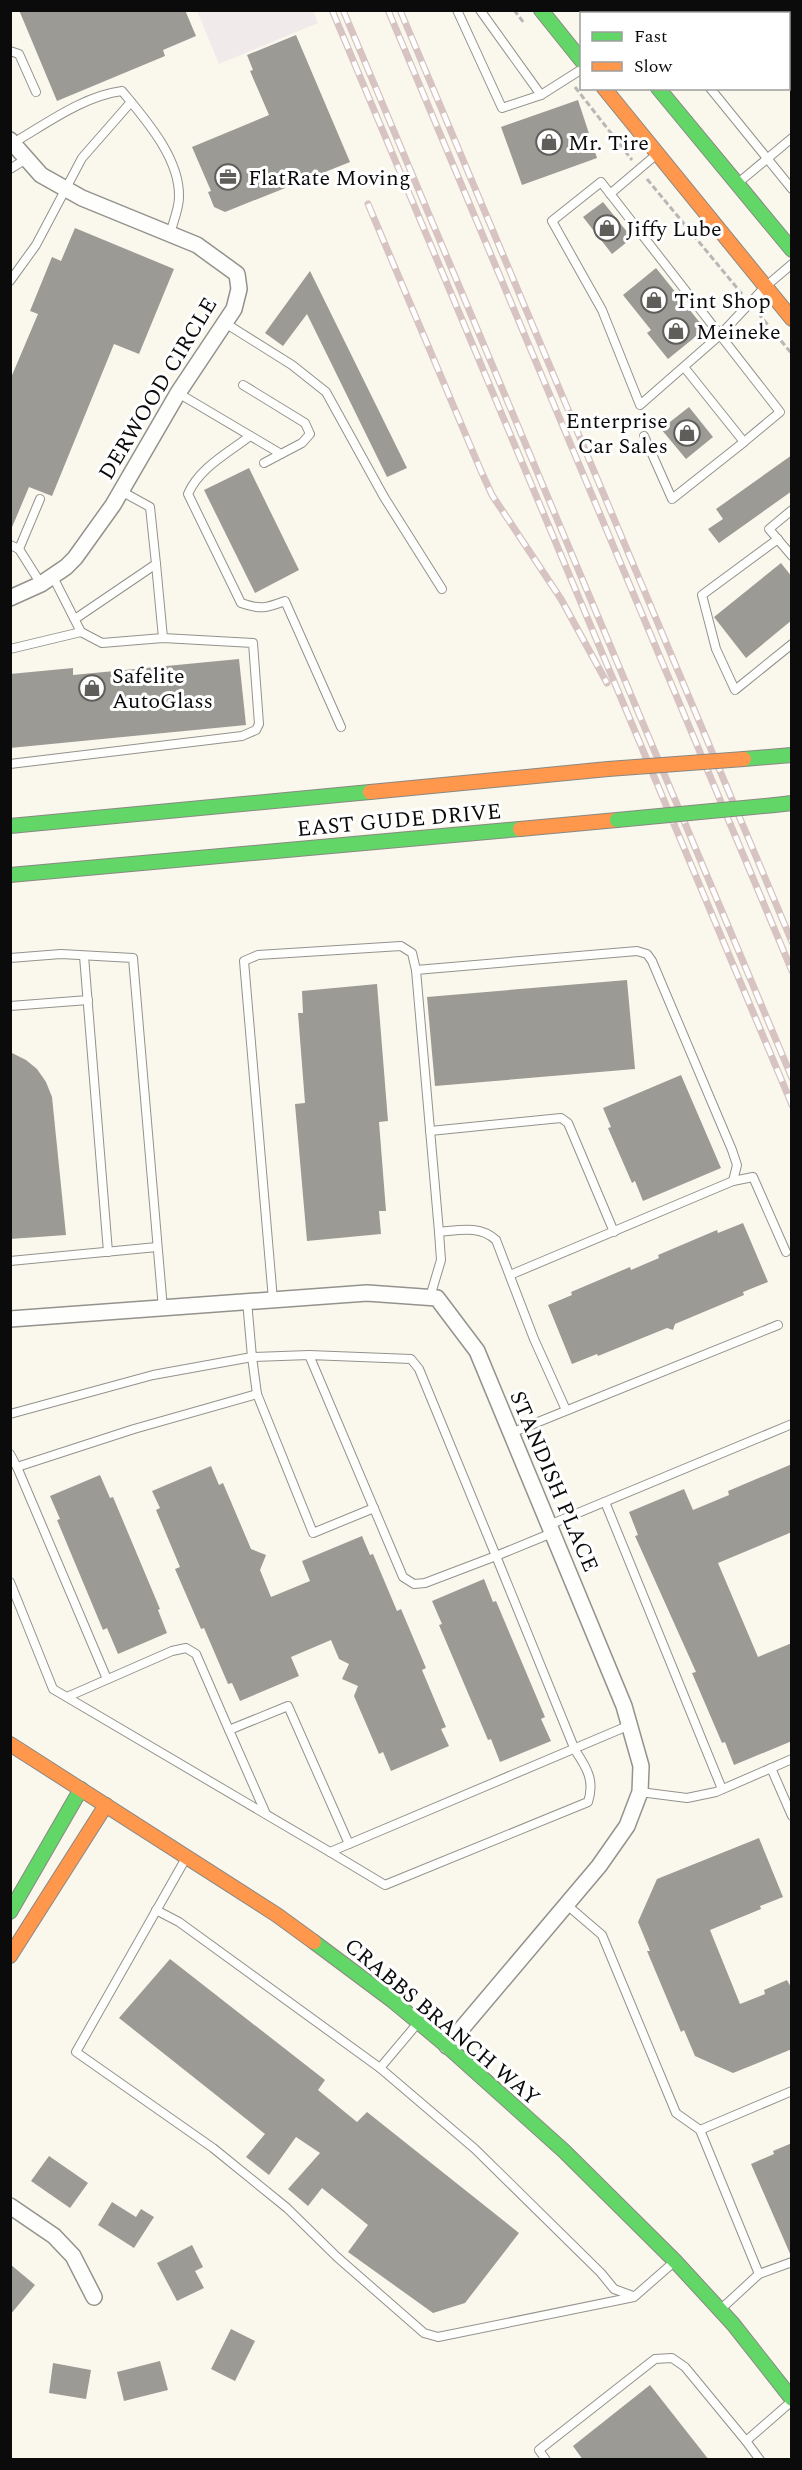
<svg xmlns="http://www.w3.org/2000/svg" width="802" height="2470" viewBox="0 0 802 2470" font-family="Spectral,serif">
<rect width="100%" height="100%" fill="#faf8ed"/>
<polygon fill="#f1eaeb" points="197,11 313,11 318,23 219,64"/>
<g fill="#9c9a94">
<polygon points="19,10 185,10 196,36 163,50 165,56 57,101"/>
<polygon points="296,35 350,162 225,212 214,207 208,192 211,191 192,147 269,115 250,71 253,70 247,55"/>
<polygon points="578,100 597,158 522,185 501,127"/>
<polygon points="603,202 632,238 612,254 583,217"/>
<polygon points="75,228 174,269 139,354 114,344 52,496 29,487 10,532 10,380 38,314 30,311 52,257 61,261"/>
<polygon points="656,268 705,329 668,359 647,333 651,330 623,295"/>
<polygon points="310,271 407,468 387,477 307,314 283,346 265,333"/>
<polygon points="689,407 713,437 686,459 661,429"/>
<polygon points="792,455 792,491 719,543 708,529 723,519 716,509"/>
<polygon points="249,468 299,570 255,593 204,490"/>
<polygon points="781,563 792,577 792,620 746,658 714,617"/>
<polygon points="239,659 246,725 10,748 10,674 73,668 73,675"/>
<polygon points="627,980 635,1069 435,1086 427,997"/>
<polygon points="377,984 388,1121 379,1122 386,1211 379,1211 381,1234 307,1241 295,1104 305,1103 298,1013 303,1013 302,991"/>
<polygon points="10,1052 26,1060 37,1069 46,1082 52,1097 66,1235 10,1239"/>
<polygon points="681,1075 721,1168 643,1201 635,1181 632,1183 608,1128 611,1127 603,1108"/>
<polygon points="743,1223 768,1282 743,1292 744,1295 675,1324 673,1330 667,1328 598,1356 597,1354 572,1364 548,1305 572,1295 571,1292 630,1267 631,1270 659,1258 658,1255 717,1230 718,1233"/>
<polygon points="792,1464 792,1532 718,1563 758,1657 792,1643 792,1741 734,1765 725,1742 722,1743 692,1673 696,1672 635,1536 638,1535 629,1512 684,1489 693,1510 729,1495 728,1491"/>
<polygon points="211,1466 219,1485 223,1483 251,1549 266,1555 260,1570 271,1597 310,1581 302,1561 362,1536 370,1555 373,1554 397,1611 401,1609 426,1668 422,1670 446,1727 441,1729 449,1746 391,1771 383,1752 379,1754 354,1696 358,1686 342,1679 349,1664 339,1659 331,1640 291,1657 299,1676 240,1701 232,1683 228,1684 204,1628 201,1629 175,1569 180,1567 156,1510 160,1508 152,1491"/>
<polygon points="100,1475 110,1498 113,1497 160,1609 158,1610 167,1633 118,1654 107,1628 103,1630 57,1520 60,1519 50,1496"/>
<polygon points="484,1579 493,1602 496,1601 545,1717 541,1719 551,1741 500,1762 491,1739 488,1740 439,1625 442,1624 432,1601"/>
<polygon points="759,1838 783,1897 760,1906 761,1909 710,1930 740,2004 765,1994 764,1990 787,1980 792,1989 792,2049 733,2073 695,2056 684,2030 681,2032 647,1951 650,1951 638,1922 657,1879"/>
<polygon points="170,1959 325,2080 318,2090 357,2122 367,2112 519,2233 465,2303 433,2313 348,2252 368,2225 322,2188 308,2206 288,2189 320,2153 296,2137 269,2175 246,2157 265,2134 119,2018"/>
<polygon points="792,2143 792,2256 791,2256 751,2164 774,2154 773,2151"/>
<polygon points="49,2156 88,2183 70,2208 31,2181"/>
<polygon points="112,2202 136,2217 141,2209 154,2217 134,2248 98,2225"/>
<polygon points="192,2245 203,2267 195,2271 204,2288 177,2301 157,2263"/>
<polygon points="10,2264 35,2285 10,2315"/>
<polygon points="231,2329 255,2341 235,2381 211,2369"/>
<polygon points="160,2361 168,2390 124,2401 117,2372"/>
<polygon points="53,2363 91,2370 86,2399 49,2393"/>
<polygon points="650,2385 709,2460 583,2460 573,2446"/>
</g>
<g fill="none" stroke-linecap="round" stroke-linejoin="round">
<g stroke="#93928d" stroke-width="10">
<g id="lane">
<polyline points="457,10 502,108 541,95 582,69"/>
<polyline points="480,10 541,95"/>
<polyline points="696,10 699,14"/>
<polyline points="659,14 662,10"/>
<polyline points="10,51 19,54 36,92"/>
<polyline points="788,57 792,55"/>
<polyline points="710,88 792,189"/>
<path d="M13,143c33,-19 70,-47 109,-52 23,28 58,67 57,106 0,12 -6,25 -9,37"/>
<polyline points="10,169 26,159"/>
<polyline points="738,183 792,138"/>
<polyline points="610,194 657,154"/>
<polyline points="10,281 36,245 82,158 131,102"/>
<polyline points="225,323 292,365 326,392 384,497 442,589"/>
<polyline points="684,367 744,442 780,412 601,182 552,221 602,310 640,405 720,335 765,287 792,264"/>
<polyline points="178,393 281,454 302,443 310,434 305,423 243,385"/>
<path d="M250,436c-22,17 -51,32 -62,58l53,109c20,7 25,5 44,-2l56,126"/>
<polyline points="644,436 672,499 744,442"/>
<polyline points="264,463 281,454"/>
<polyline points="40,499 19,549 41,584"/>
<polyline points="792,510 769,529 792,556"/>
<polyline points="778,539 702,595 716,649 735,690 792,644"/>
<polyline points="10,545 19,549"/>
<polyline points="156,564 163,638"/>
<polyline points="75,619 156,564 150,507 121,491"/>
<polyline points="10,649 81,632"/>
<polyline points="10,764 242,736 256,730 259,724 253,643 163,638 102,643 81,632 53,577"/>
<polyline points="84,956 108,1252"/>
<polyline points="10,958 61,954 133,958 163,1309"/>
<polyline points="10,1006 88,1000"/>
<polyline points="430,1131 561,1118 568,1123 614,1232"/>
<polyline points="439,1232 416,970 637,951 647,954 652,961 732,1150 737,1165 733,1181"/>
<polyline points="10,1261 157,1247"/>
<polyline points="510,1275 733,1181 753,1177 786,1252"/>
<path d="M430,1297l11,-37 -2,-28c21,-2 41,-7 57,8l38,99 32,71"/>
<polyline points="273,1300 244,961 258,955 401,946 412,953 416,970"/>
<polyline points="247,1301 252,1357 309,1355 403,1577 414,1584 425,1583 496,1556 419,1369 411,1359 309,1355"/>
<polyline points="10,1414 153,1375 252,1357 257,1394 313,1533 374,1508"/>
<polyline points="511,1433 778,1325"/>
<polyline points="10,1454 17,1467 134,1429 257,1394"/>
<polyline points="17,1467 107,1679"/>
<polyline points="605,1502 722,1789"/>
<polyline points="549,1525 792,1424"/>
<polyline points="10,1582 53,1689 330,1852 630,1725"/>
<polyline points="67,1697 172,1651 186,1648 196,1654 229,1730"/>
<polyline points="771,1768 792,1816"/>
<polyline points="640,1792 687,1798 716,1792 792,1759"/>
<polyline points="266,1814 229,1730 288,1706 349,1844"/>
<path d="M330,1852l55,33 203,-83c7,-21 -1,-34 -13,-52l-79,-194 56,-23"/>
<polyline points="186,1858 76,2052 213,2148 287,2208 337,2257 424,2333 438,2337 634,2297 674,2262"/>
<polyline points="567,1905 602,1935 676,2113 700,2130"/>
<polyline points="156,1910 179,1922 380,2068 475,2149 601,2273 614,2289 633,2296"/>
<polyline points="380,2068 417,2024"/>
<polyline points="759,2274 700,2130 792,2091"/>
<polyline points="721,2309 759,2274 792,2262"/>
<polyline points="746,2441 760,2460"/>
<polyline points="546,2460 539,2450 655,2359 672,2358 685,2367 746,2441 792,2401"/>
</g>
</g>
<g stroke="#93928d" stroke-width="18">
<g id="street">
<polyline points="10,140 41,175 82,198 197,245 237,274 239,289 234,309 178,393 113,505 75,558 66,567 41,584 10,598"/>
<polyline points="10,1319 367,1293 437,1298 477,1351 624,1706 641,1766 640,1792 627,1826 599,1866 447,2046"/>
<polyline points="10,2206 54,2236 73,2256 94,2297"/>
</g>
</g>
<g stroke="#898883" stroke-width="16">
<g id="fast">
<polyline points="541,10 582,61"/>
<polyline points="594,10 596,14"/>
<polyline points="658,88 792,250"/>
<polyline points="744,759 792,755"/>
<polyline points="775,805 792,803"/>
<polyline points="10,826 370,792"/>
<polyline points="10,875 520,829"/>
<polyline points="10,1912 81,1789"/>
<polyline points="314,1942 393,2001 447,2046 564,2151 675,2261 733,2324 792,2399"/>
</g>
</g>
<g stroke="#898883" stroke-width="16">
<g id="slow">
<polyline points="604,88 792,319"/>
<polyline points="370,792 608,769"/>
<polyline points="520,829 617,820"/>
<polyline points="10,1744 277,1915 314,1942"/>
<polyline points="10,1956 106,1805"/>
</g>
</g>
<g stroke="#b7b7b5" stroke-width="3" stroke-dasharray="6 3" stroke-linecap="butt">
<polyline points="514,10 524,23"/>
<polyline points="575,87 632,160"/>
<polyline points="647,179 742,294"/>
<polyline points="758,313 792,354"/>
</g>
<use href="#lane" stroke="#fefefc" stroke-width="8"/>
<use href="#street" stroke="#fefefc" stroke-width="15"/>
<use href="#fast" stroke="#63d668" stroke-width="14"/>
<use href="#slow" stroke="#ff974d" stroke-width="14"/>
<g stroke="#d6c3c2" stroke-width="7">
<g id="rail">
<polyline points="332,10 792,1105"/>
<polyline points="343,10 792,1078"/>
<polyline points="388,10 792,971"/>
<polyline points="400,10 792,942"/>
<polyline points="368,204 481,471 492,495 561,599 607,683"/>
</g>
</g>
<use href="#rail" stroke="#fff" stroke-width="4.5" stroke-dasharray="14" stroke-linecap="butt"/>
<g stroke="#898883" stroke-width="16" stroke-linecap="butt">
<polyline id="fast-bridge" points="617,820 775,805"/>
</g>
<g stroke="#898883" stroke-width="16" stroke-linecap="butt">
<polyline id="slow-bridge" points="608,769 744,759"/>
</g>
<use href="#fast-bridge" stroke="#63d668" stroke-width="14"/>
<use href="#slow-bridge" stroke="#ff974d" stroke-width="14"/>
</g>
<defs>
<g id="shop-ring" transform="scale(1.35)"><circle r="9.5" fill="#fff" stroke="#5f5e5a" stroke-width="1.5"/><path d="M-5-2.5h2.3a2.7 3.5 0 0 1 5.4 0H5L5.5 6h-11ZM-1.5-2.5h3a1.5 2.3 0 0 0-3 0Z" fill="#5f5e5a"/></g>
<g id="office-ring" transform="scale(1.35)"><circle r="9.5" fill="#fff" stroke="#5f5e5a" stroke-width="1.5"/><path d="M-6-3h4V-5.5h4V-3h4V5H-6ZM-1-4.5V-3h2v-1.5ZM-6 0V1H6V0Z" fill="#5f5e5a"/></g>
</defs>
<g fill-rule="evenodd">
<use href="#shop-ring" x="549" y="142"/>
<use href="#office-ring" x="228" y="177"/>
<use href="#shop-ring" x="607" y="228"/>
<use href="#shop-ring" x="654" y="300"/>
<use href="#shop-ring" x="676" y="331"/>
<use href="#shop-ring" x="687" y="433"/>
<use href="#shop-ring" x="92" y="688"/>
</g>
<g text-anchor="middle" stroke-width="6" stroke-linejoin="round" paint-order="stroke">
<g font-size="22" fill="#0b0b0b" stroke="#fff" text-anchor="start">
<text x="568" y="150">Mr. Tire</text>
<text x="248" y="185">FlatRate Moving</text>
<text x="626" y="236">Jiffy Lube</text>
<text x="674" y="308">Tint Shop</text>
<text x="696" y="339">Meineke</text>
<text x="668" y="428" text-anchor="end">Enterprise<tspan x="668" dy="25">Car Sales</tspan></text>
<text x="112" y="683">Safelite<tspan x="112" dy="25">AutoGlass</tspan></text>
</g>
<g font-size="22" fill="#0b0b0b" stroke="#fff">
<text transform="translate(157 388) rotate(-59)" y="8">DERWOOD CIRCLE</text>
<text transform="translate(399 819) rotate(-5)" y="8">EAST GUDE DRIVE</text>
<text transform="translate(555 1481) rotate(67)" y="8">STANDISH PLACE</text>
<text transform="translate(443 2021) rotate(40)" y="8">CRABBS BRANCH WAY</text>
</g>
</g>
<rect width="802" height="2470" fill="none" stroke="#0b0b0b" stroke-width="24"/>
<rect x="580" y="12" width="210" height="78" fill="#ffffff" stroke="#9d9d9d" stroke-width="1.5"/>
<rect x="592" y="32" width="30" height="9" fill="#63d668" stroke="#9d9d9d" stroke-width="1.5"/>
<text x="634" y="42" font-size="18" fill="#0b0b0b">Fast</text>
<rect x="592" y="62" width="30" height="9" fill="#ff974d" stroke="#9d9d9d" stroke-width="1.5"/>
<text x="634" y="72" font-size="18" fill="#0b0b0b">Slow</text>
</svg>
